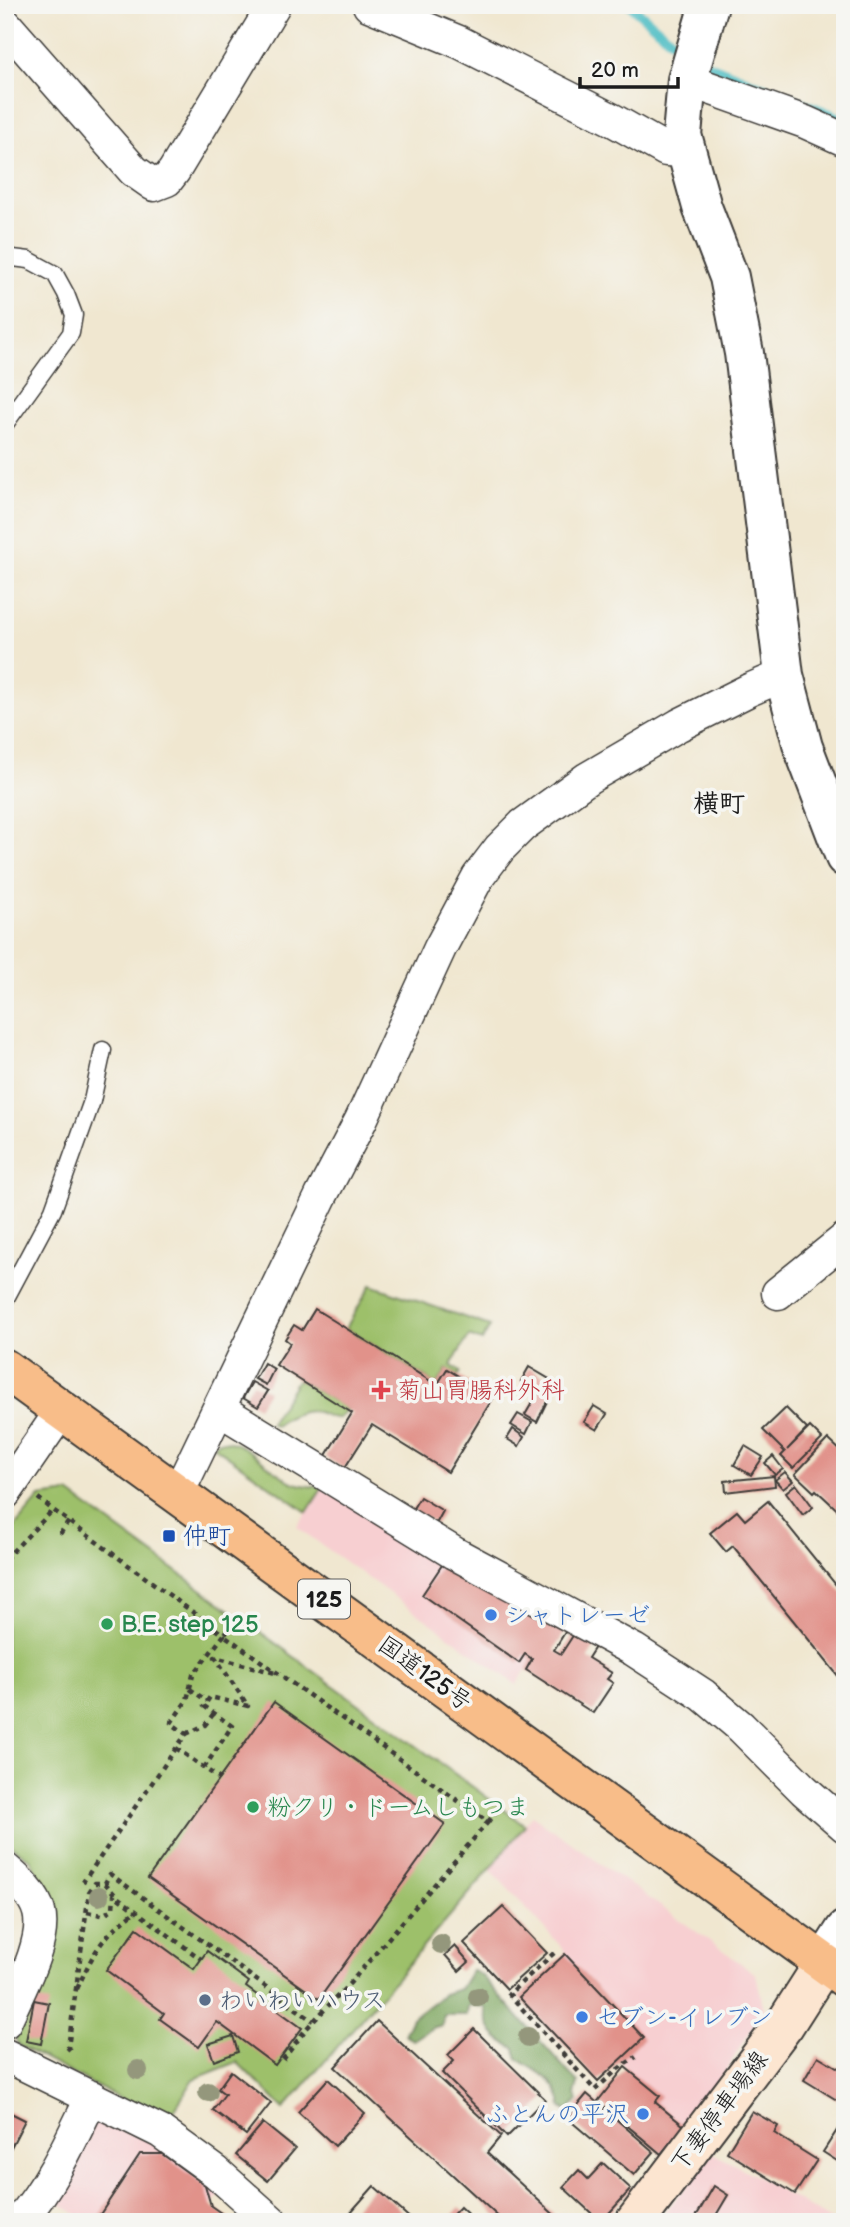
<svg xmlns="http://www.w3.org/2000/svg" width="850" height="2227" viewBox="0 0 850 2227" font-family="'Balsamiq Sans','Klee One',sans-serif">
<rect width="100%" height="100%" fill="#f6f6f2"/>
<filter id="ink" filterUnits="userSpaceOnUse"><feTurbulence type="fractalNoise" baseFrequency=".0143" numOctaves="2"/><feDisplacementMap in="SourceGraphic" scale="14" xChannelSelector="R" yChannelSelector="G"/><feConvolveMatrix kernelMatrix="1 2 1 2 8 2 1 2 1" color-interpolation-filters="sRGB"/></filter>
<filter id="wash" filterUnits="userSpaceOnUse"><feTurbulence type="fractalNoise" baseFrequency=".00686" numOctaves="4" result="noise"/><feDisplacementMap in="SourceGraphic" scale="28" xChannelSelector="R" yChannelSelector="G"/><feGaussianBlur stdDeviation="1.57" result="paint"/><feColorMatrix in="noise" values="0 0 0 0 0 0 0 0 0 0 0 0 0 0 0 0 0 1.4 0 .05"/><feComposite in="paint" operator="in"/></filter>
<g filter="url(#wash)">
<rect width="100%" height="100%" fill="#f0e7d0"/>
<g fill="#f7cfd1">
<polygon points="323,1487 454,1553 532,1659 517,1685 297,1527"/>
<polygon points="532,1815 756,1974 764,2009 725,2072 664,2156 598,2101 625,2068 620,2061 598,2081 519,1997 566,1952 490,1869"/>
<polygon points="92,2097 228,2183 200,2222 89,2222 43,2193"/>
<polygon points="713,2153 754,2175 834,2222 657,2222"/>
</g>
<g fill="#9dc06a" stroke="#5c6e43" stroke-width="2">
<polygon points="371,1285 490,1326 482,1341 469,1336 451,1365 460,1372 458,1376 447,1369 437,1385 346,1328"/>
<path d="M298,1379l49,30 -8,9c-9,1 -14,-4 -22,-6 -14,-3 -31,5 -42,14l-5,-3z"/>
<path d="M219,1441c30,-2 51,33 76,42 9,3 18,4 28,4l-16,25 -93,-66z"/>
<polygon points="69,1493 525,1825 490,1869 284,2109 237,2062 194,2079 166,2123 18,2045 13,2029 57,1935 51,1895 30,1859 5,1841 5,1538 40,1497"/>
</g>
<path fill="#7ea65e" stroke="#4d613d" stroke-width="2" d="M472,1970l10,6 96,107 -3,11 3,6 -9,10 -7,-2c-2,-27 -23,-35 -44,-49l-3,-11c-22,-10 -27,-18 -30,-41l-17,-2 -1,10h-23l-2,10 -10,3 -19,12 -9,-5 8,-17 32,-24 16,-5z"/>
<g fill="none" stroke-linecap="round" stroke-linejoin="round">
<g stroke="#50bec4" stroke-width="10">
<polyline points="630,5 672,41"/>
<polyline points="706,64 845,120"/>
</g>
</g>
<g id="blocks">
<g fill="#e1928a">
<polygon points="315,1309 437,1385 447,1369 493,1398 448,1472 372,1425 344,1469 325,1457 352,1413 276,1365 290,1343 285,1339 294,1325 302,1330"/>
<polygon points="264,1363 274,1369 266,1385 255,1379"/>
<polygon points="529,1367 556,1383 537,1422 525,1415 539,1391 521,1381"/>
<polygon points="252,1382 268,1391 258,1407 243,1398"/>
<polygon points="594,1406 607,1414 597,1430 584,1422"/>
<polygon points="786,1408 807,1429 787,1450 810,1427 822,1439 793,1468 781,1456 785,1452 763,1430"/>
<polygon points="518,1414 532,1422 526,1434 511,1425"/>
<polygon points="513,1429 524,1437 519,1446 507,1439"/>
<polygon points="828,1439 845,1455 845,1517 816,1490 814,1492 795,1474"/>
<polygon points="745,1446 763,1457 751,1475 734,1465"/>
<polygon points="773,1456 783,1469 775,1475 765,1463"/>
<polygon points="785,1472 793,1481 783,1489 775,1480"/>
<polygon points="774,1476 775,1486 726,1492 725,1481"/>
<polygon points="796,1484 813,1507 803,1515 786,1492"/>
<polygon points="420,1497 443,1511 436,1524 412,1510"/>
<polygon points="768,1501 845,1596 845,1672 839,1677 733,1546 726,1552 710,1533 737,1511 745,1520"/>
<polygon points="444,1562 567,1629 554,1650 561,1654 574,1634 595,1647 588,1658 612,1673 607,1679 613,1683 593,1713 526,1670 532,1659 525,1654 519,1663 422,1595"/>
<polygon points="274,1702 445,1824 319,1999 148,1878"/>
<polygon points="503,1907 547,1953 507,1989 464,1943"/>
<polygon points="137,1928 194,1969 207,1951 249,1982 246,1987 302,2028 275,2065 217,2022 199,2047 160,2019 164,2013 106,1970"/>
<polygon points="455,1946 469,1962 459,1971 445,1955"/>
<polygon points="565,1954 644,2038 598,2081 519,1997"/>
<polygon points="34,2000 49,2003 41,2044 26,2041"/>
<polygon points="377,2021 501,2136 487,2153 562,2222 504,2222 335,2067"/>
<polygon points="474,2029 545,2099 507,2137 442,2073 454,2061 448,2055"/>
<polygon points="233,2036 238,2052 214,2061 208,2044"/>
<polygon points="818,2056 845,2072 845,2105 804,2080"/>
<polygon points="625,2067 660,2096 655,2102 684,2126 661,2154 598,2101"/>
<polygon points="231,2071 271,2103 246,2135 213,2110 225,2094 218,2089"/>
<polygon points="328,2079 365,2113 335,2146 298,2112"/>
<polygon points="587,2094 654,2152 634,2175 567,2118"/>
<polygon points="5,2110 25,2120 5,2159"/>
<polygon points="752,2111 778,2126 774,2133 817,2160 795,2194 727,2152"/>
<polygon points="845,2118 845,2166 823,2152"/>
<polygon points="263,2123 295,2149 268,2181 236,2155"/>
<polygon points="140,2154 162,2154 205,2185 211,2206 234,2222 95,2222"/>
<polygon points="603,2163 631,2189 601,2222 563,2187 579,2170 588,2179"/>
<polygon points="374,2186 414,2222 342,2222"/>
<polygon points="714,2186 728,2195 712,2222 697,2222 694,2220"/>
<polygon points="460,2207 476,2222 446,2222"/>
</g>
</g>
</g>
<g filter="url(#ink)">
<use href="#blocks" fill-opacity="0" stroke="#3c3a37" stroke-width="2"/>
<g fill="none" stroke-linecap="round" stroke-linejoin="round">
<g stroke="#3c3a37" stroke-width="19">
<g id="service">
<polyline points="5,257 29,260 55,274 66,294 74,315 71,333 5,424"/>
<polyline points="5,1300 53,1210 92,1101 103,1050"/>
</g>
</g>
<g stroke="#3c3a37" stroke-width="35">
<g id="minor">
<polyline points="369,5 459,42 611,119 666,150 687,151"/>
<polyline points="5,24 134,171 154,185 167,180 174,171 274,5"/>
<polyline points="687,80 805,122 845,140"/>
<polyline points="778,1293 845,1239"/>
<polyline points="219,1409 454,1553 634,1650 703,1695 741,1727 804,1790 845,1826"/>
<polyline points="5,1493 62,1410"/>
<polyline points="178,1493 321,1196 361,1120 440,948 478,877 500,848 523,825 588,778 679,725 749,690 784,675"/>
<path d="M5,1869c13,11 30,26 34,43 8,30 -22,82 -34,110"/>
<polyline points="5,2055 161,2132 216,2172 272,2222"/>
<path d="M19,2222c33,-39 51,-80 73,-125"/>
</g>
</g>
<g stroke="#3c3a37" stroke-width="42">
<g id="tertiary">
<polyline points="709,5 687,80 682,135 702,207 729,277 744,353 784,675 803,747 845,857"/>
<polyline points="824,1963 845,1930"/>
</g>
</g>
<g stroke="#3c3a37" stroke-width="42">
<polyline id="secondary" points="635,2222 785,2024 824,1963"/>
</g>
<g stroke="#3c3a37" stroke-width="42">
<polyline id="trunk" points="5,1369 845,1978"/>
</g>
<g stroke="#3c3a37" stroke-width="4.5" stroke-dasharray="5 5" stroke-linecap="butt">
<polyline points="38,1498 53,1510"/>
<polyline points="60,1534 69,1521"/>
<polyline points="5,1559 53,1510 224,1635 193,1675 187,1700 171,1723 186,1734 83,1882"/>
<polyline points="234,1621 224,1635 488,1822 351,1982 307,2028 282,2061"/>
<polyline points="190,1689 207,1701"/>
<polyline points="186,1734 205,1725 214,1713"/>
<polyline points="176,1748 220,1779"/>
<polyline points="204,1768 232,1726 204,1706 210,1697 248,1706 215,1657 279,1674"/>
<polyline points="488,1822 501,1804"/>
<polyline points="105,1883 117,1897 201,1959"/>
<polyline points="87,1912 102,1915 113,1909 114,1895"/>
<polyline points="554,1953 509,1994 595,2090 618,2069 636,2057"/>
<path d="M77,1989c18,-39 23,-51 59,-78"/>
<polyline points="70,2050 68,2048 89,1892 95,1883 105,1883 110,1874 313,2021"/>
</g>
<use href="#service" stroke="#fff" stroke-width="16"/>
<use href="#minor" stroke="#fff" stroke-width="32"/>
<use href="#tertiary" stroke="#fff" stroke-width="38"/>
<use href="#secondary" stroke="#fce5d0" stroke-width="38"/>
<use href="#trunk" stroke="#f8bd89" stroke-width="38"/>
</g>
<g fill="#94977c">
<circle cx="99" cy="1896" r="10"/>
<circle cx="441" cy="1944" r="10"/>
<circle cx="478" cy="1997" r="10"/>
<circle cx="528" cy="2037" r="10"/>
<circle cx="138" cy="2070" r="10"/>
<circle cx="208" cy="2092" r="10"/>
</g>
</g>
<path fill="#e0444e" stroke="#f6f6f2" stroke-width="2.5" d="M377.5 1379.5h7v7h7v7h-7v7h-7v-7h-7v-7h7z"/>
<rect fill="#1a4fb4" stroke="#f6f6f2" stroke-width="2.5" x="162" y="1529" width="14" height="14" rx="3.5"/>
<g fill="#3f7fe0" stroke="#f6f6f2" stroke-width="2.5">
<circle cx="491" cy="1615" r="7"/>
<circle cx="582" cy="2017" r="7"/>
<circle cx="643" cy="2114" r="7"/>
</g>
<g fill="#2e9e5b" stroke="#f6f6f2" stroke-width="2.5">
<circle cx="107" cy="1624" r="7"/>
<circle cx="253" cy="1807" r="7"/>
</g>
<circle fill="#5c6f8a" stroke="#f6f6f2" stroke-width="2.5" cx="205" cy="2000" r="7"/>
<g text-anchor="middle" stroke-width="7" stroke-linejoin="round" paint-order="stroke">
<rect fill="#f6f6f2" stroke="#5d5d5c" stroke-width="2" x="298" y="1579.5" width="52" height="39" rx="5"/>
<g font-size="23" font-weight="bold" fill="#1c1c1c">
<text x="324" y="1607">125</text>
</g>
<g font-size="24" fill="#be3a42" stroke="#f6f6f2" text-anchor="start">
<text x="397" y="1398">菊山胃腸科外科</text>
</g>
<g font-size="24" fill="#164399" stroke="#f6f6f2" text-anchor="start">
<text x="183" y="1544">仲町</text>
</g>
<g font-size="24" fill="#366cbe" stroke="#f6f6f2" text-anchor="start">
<text x="505" y="1623">シャトレーゼ</text>
<text x="596" y="2025">セブン-イレブン</text>
<text x="629" y="2122" text-anchor="end">ふとんの平沢</text>
</g>
<g font-size="24" fill="#27864d" stroke="#f6f6f2" text-anchor="start">
<text x="121" y="1632">B.E. step 125</text>
<text x="267" y="1815">粉クリ・ドームしもつま</text>
</g>
<g font-size="24" fill="#1c1c1c" stroke="#f6f6f2">
<text transform="translate(425 1673) rotate(36)" y="8">国道125号</text>
<text transform="translate(719 2111) rotate(-53)" y="8">下妻停車場線</text>
</g>
<g font-size="24" fill="#4e5e75" stroke="#f6f6f2" text-anchor="start">
<text x="219" y="2008">わいわいハウス</text>
</g>
<g font-size="26" font-weight="bold" fill="#1c1c1c" stroke="#f6f6f2">
<text x="719" y="812">横町</text>
</g>
</g>
<rect width="850" height="2227" fill="none" stroke="#f6f6f2" stroke-width="28"/>
<path d="M580 77v10h98v-10" fill="none" stroke="#1c1c1c" stroke-width="3.5"/>
<text x="591" y="77" font-size="21" fill="#1c1c1c" stroke="#f6f6f2" stroke-width="5" paint-order="stroke">20 m</text>
</svg>
